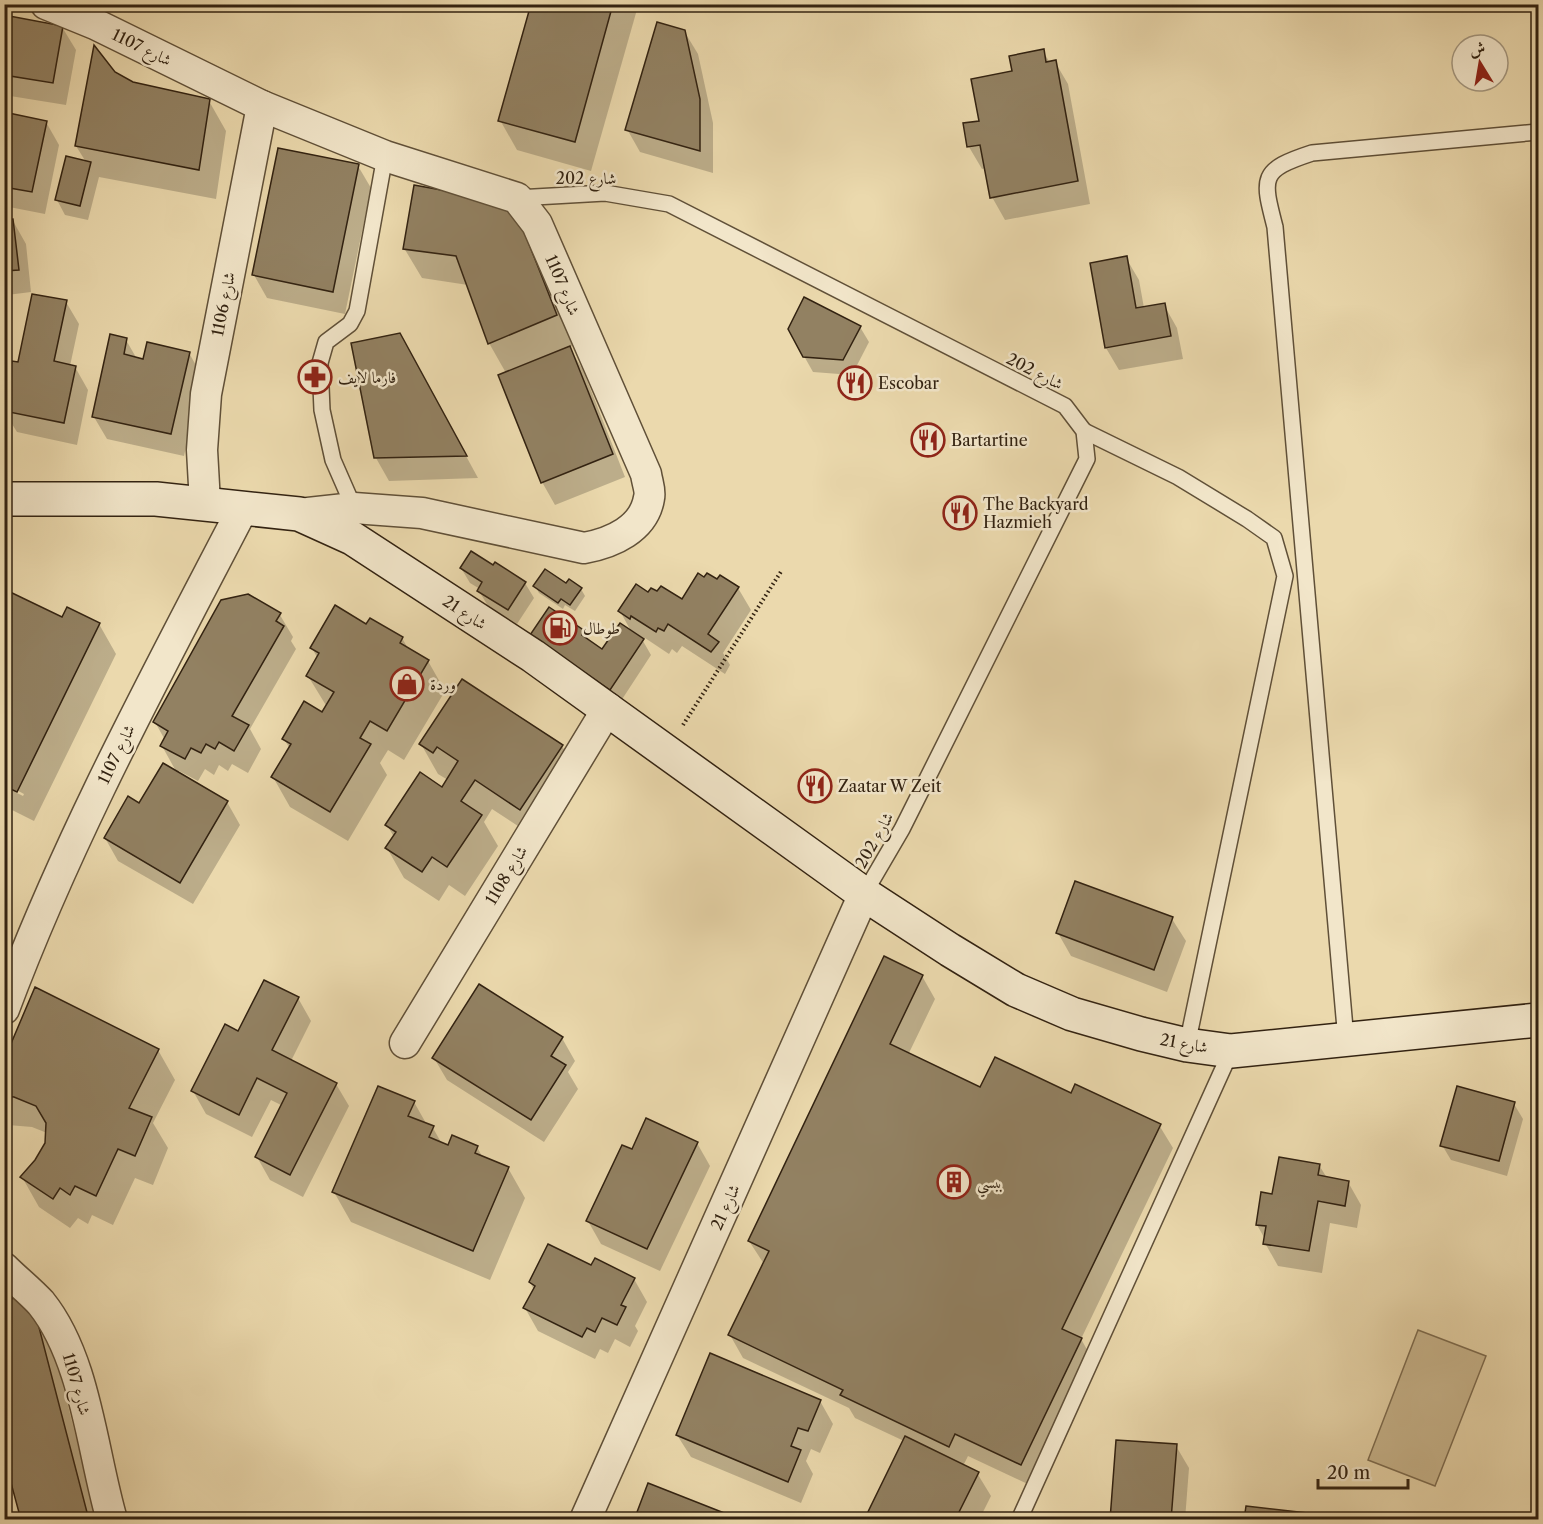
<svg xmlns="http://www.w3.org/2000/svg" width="1543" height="1524" viewBox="0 0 1543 1524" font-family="'Libre Caslon Text',Amiri,serif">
<rect width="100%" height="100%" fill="#ebd9ad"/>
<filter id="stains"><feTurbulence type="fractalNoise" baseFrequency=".00333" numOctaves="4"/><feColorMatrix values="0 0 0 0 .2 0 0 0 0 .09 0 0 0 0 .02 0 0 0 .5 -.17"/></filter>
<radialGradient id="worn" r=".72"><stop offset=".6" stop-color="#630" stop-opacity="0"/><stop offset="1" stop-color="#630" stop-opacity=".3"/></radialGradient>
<polygon fill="#ccba92" stroke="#7f6e52" stroke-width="1.5" points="1418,1330 1486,1356 1435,1486 1368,1460"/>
<g fill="#0003" fill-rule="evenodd">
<polygon points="532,4 638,6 591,171 517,150 500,120"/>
<polygon points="4,17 62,27 76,50 66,105 4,95"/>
<polygon points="684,31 698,54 713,123 713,173 640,152 627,129"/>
<polygon points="1043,51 1050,63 1055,62 1068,84 1090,204 1005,220 992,197 986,168 982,169 969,147 980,122 1014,72"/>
<polygon points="114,73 133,84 209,101 226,131 216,199 99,177 88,220 65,215 57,200 86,162 76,146"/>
<polygon points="4,113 46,122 59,145 45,214 4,206"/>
<polygon points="358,166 371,188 345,314 267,298 254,275"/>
<polygon points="13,221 26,244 31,292 7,295 10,317 4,317 4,222"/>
<polygon points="530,235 573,346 569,347 583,370 625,477 555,505 542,482 506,373 489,343 468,285 422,278 404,248"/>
<polygon points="1126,258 1139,280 1144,308 1164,305 1177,328 1183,359 1119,370 1106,348"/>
<polygon points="66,302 79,324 70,366 75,367 88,390 77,445 17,432 4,411 4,405"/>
<polygon points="860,327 869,342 852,375 813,372 804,356"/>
<polygon points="126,340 137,359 144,361 189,353 202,376 184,456 107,439 94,417"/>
<polygon points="412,357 478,478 389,481 376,458"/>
<polygon points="494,567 525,583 534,598 517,624 488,606 479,591 480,589 470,583 461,568"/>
<polygon points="717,581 738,588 751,610 723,653 730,665 725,674 682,646 677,653 672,649 669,654 645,638 643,641 651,655 619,704 540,650 584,632 590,642 603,651 632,633 620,611 649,594 682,601"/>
<polygon points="566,585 581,589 585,596 575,611 565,605 563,609 539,593 535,586"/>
<path d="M4,601l59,18 36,5 17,30 -82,167 -30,-15zM7,785l17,9 -1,2 -16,-8z"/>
<polygon points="280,615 293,637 291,641 296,649 250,729 261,749 248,773 232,764 228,771 219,765 214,775 205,769 198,781 179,771 178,773 227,802 240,825 193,904 118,861 105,838 177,773 162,746 165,740 155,722"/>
<polygon points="367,626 402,638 409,650 428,661 445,691 404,760 388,750 380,763 387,775 348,841 290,807 273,777 290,749 284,739 323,714 327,707 308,676 318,659 312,648"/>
<polygon points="421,744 562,746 579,776 538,839 492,809 484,822 498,846 465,896 449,885 439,901 404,878 387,848 394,837 387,825 442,789 448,780 438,774"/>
<polygon points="1076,883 1172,919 1186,941 1167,992 1071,956 1058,933"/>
<polygon points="922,976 935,999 908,1055 981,1089 1071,1095 1159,1125 1173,1148 1081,1339 1094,1362 1034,1487 968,1456 963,1466 977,1473 991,1496 979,1520 868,1520 866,1518 904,1441 855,1418 849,1408 743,1358 730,1335 764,1264 749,1241"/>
<polygon points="298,998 311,1021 291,1061 336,1084 349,1106 303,1197 270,1180 257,1157 283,1106 271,1100 252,1137 206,1114 193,1091 239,1033"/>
<polygon points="562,1038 575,1061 568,1072 578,1089 544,1142 447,1080 434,1058"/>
<polygon points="158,1050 175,1080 153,1123 168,1148 153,1185 135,1178 113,1225 92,1215 88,1224 78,1218 70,1228 39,1207 22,1177 36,1161 47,1143 47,1133 32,1127 8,1125 4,1118 4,1053"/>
<polygon points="414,1102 427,1125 433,1128 442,1144 449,1147 477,1147 483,1158 508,1168 525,1198 490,1280 351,1222 334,1192"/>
<polygon points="1514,1104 1523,1119 1507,1176 1451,1160 1442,1145"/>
<polygon points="697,1143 710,1166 660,1271 601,1244 588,1221 632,1151"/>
<polygon points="1319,1165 1327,1178 1348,1182 1361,1205 1357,1228 1330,1223 1322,1273 1278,1266 1265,1243 1265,1239 1257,1225 1274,1196"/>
<polygon points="592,1267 634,1279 647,1302 635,1326 638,1331 630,1347 615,1339 608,1353 600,1349 595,1359 538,1331 525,1308 534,1290 530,1282"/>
<polygon points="4,1284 14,1300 51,1339 97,1520 22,1520 4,1451"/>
<polygon points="820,1401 833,1424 820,1453 811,1449 806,1461 813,1474 801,1503 691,1457 677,1435"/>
<polygon points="1176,1446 1189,1468 1185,1520 1111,1520"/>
</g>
<g fill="#928162" stroke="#322211" stroke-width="1.5">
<polygon points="531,4 613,4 575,142 498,121"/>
<polygon points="4,15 63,26 53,83 4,75"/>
<polygon points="657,22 685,30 700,99 700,151 625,130"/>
<polygon points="94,45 115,72 133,82 210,99 199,170 75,146"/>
<polygon points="1044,49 1046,62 1056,60 1078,181 990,198 980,145 967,147 963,123 979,121 971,79 1012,71 1009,56"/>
<polygon points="4,112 47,121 32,192 4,187"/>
<polygon points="278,148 359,164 333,292 252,275"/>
<polygon points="66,156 91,162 80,206 55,200"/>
<polygon points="414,185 513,203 557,315 488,344 456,256 403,249"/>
<polygon points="13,219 19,270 4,271 4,220"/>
<polygon points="1127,256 1136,308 1165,303 1171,336 1105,348 1090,263"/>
<polygon points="32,294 67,300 54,361 76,366 64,423 4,411 4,397 12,361 18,362"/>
<polygon points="804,297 861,326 843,360 803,357 788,329"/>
<polygon points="400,333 467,456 374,458 351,343"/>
<polygon points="110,334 127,338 124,354 143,359 147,342 190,352 171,434 92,417"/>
<polygon points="570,346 613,454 541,483 498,375"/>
<polygon points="471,551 493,565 495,562 526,582 508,610 477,591 482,582 460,568"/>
<polygon points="545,569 566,583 569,579 582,588 570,605 561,599 558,603 533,586"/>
<polygon points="698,573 704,577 707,573 717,579 720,575 739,587 708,634 719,642 711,652 668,624 664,631 658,628 656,632 631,616 630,619 618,611 636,584 648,592 651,588 657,591 661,586 682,599"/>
<polygon points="8,591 62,617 67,607 100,623 17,792 4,786 4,598"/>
<polygon points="248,594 281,613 276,621 284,626 232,716 249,725 234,751 219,742 215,749 206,744 201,753 191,748 185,759 160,746 168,731 153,722 221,600"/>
<polygon points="335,605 366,624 370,618 403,637 400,643 429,660 387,731 370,721 360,738 371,744 330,812 271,777 291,744 282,739 304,701 322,712 334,692 306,676 319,653 310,648"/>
<polygon points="549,607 585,631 582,635 602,649 620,623 644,639 610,690 530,635"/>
<polygon points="462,679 563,745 520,810 475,780 461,801 482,815 447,867 432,857 422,872 385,848 396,832 385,825 420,772 442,787 458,761 437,747 433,753 419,744"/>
<polygon points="163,763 228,801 180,883 104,838 128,796 139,803"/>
<polygon points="1075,881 1173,917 1154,970 1056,933"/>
<polygon points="884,956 923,975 890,1044 980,1087 995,1057 1071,1093 1075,1084 1161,1124 1062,1329 1082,1338 1021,1465 955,1434 949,1447 840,1395 843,1390 728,1335 769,1251 748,1241"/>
<polygon points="264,980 299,997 272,1050 337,1083 290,1175 255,1157 287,1093 257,1078 239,1115 191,1091 225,1024 238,1031"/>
<polygon points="479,984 563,1037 551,1056 566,1065 531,1120 432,1058"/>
<polygon points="35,987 159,1049 129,1108 152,1117 135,1156 118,1149 96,1196 75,1186 70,1195 60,1188 53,1199 20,1177 35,1160 45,1143 46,1123 36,1106 14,1097 4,1096 4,1052 7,1053"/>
<polygon points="378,1086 415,1101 408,1116 434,1126 429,1137 448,1145 452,1135 478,1146 475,1153 509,1167 473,1251 332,1192"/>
<polygon points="1457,1086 1515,1102 1499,1161 1440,1146"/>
<polygon points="646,1118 698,1142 647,1249 586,1221 622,1145 632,1149"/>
<polygon points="1279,1157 1320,1164 1318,1175 1349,1181 1345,1206 1318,1201 1309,1251 1263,1244 1266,1226 1256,1225 1261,1192 1272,1194"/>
<polygon points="548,1244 591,1265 595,1258 635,1278 621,1305 626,1307 617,1325 602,1318 595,1332 587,1328 582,1337 523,1308 535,1286 529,1282"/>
<polygon points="4,1293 6,1300 23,1296 34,1308 89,1520 21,1520 4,1457"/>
<polygon points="710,1353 821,1400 808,1431 798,1428 791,1446 801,1450 788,1482 676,1435"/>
<polygon points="905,1436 979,1472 955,1520 869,1520 865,1518"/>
<polygon points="1116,1440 1177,1444 1171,1520 1110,1520"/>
<polygon points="648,1483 742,1520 634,1520"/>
<polygon points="1246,1506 1361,1519 1244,1520"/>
</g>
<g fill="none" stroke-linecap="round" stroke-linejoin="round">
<g stroke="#605038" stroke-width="18">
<g id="lane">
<polyline points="517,198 605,193 669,204 1065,406 1084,431 1087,459 902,829 864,894"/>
<polyline points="1084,431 1178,477 1247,519 1274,538 1285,576 1187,1045"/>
<polyline points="354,508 333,460 322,410 320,363 326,342 350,324 357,311 385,156"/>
<path d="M1346,1040l-71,-813c-13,-50 -15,-57 37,-74l226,-21"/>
<polyline points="1019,1520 1231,1051"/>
</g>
</g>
<g stroke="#605038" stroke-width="33">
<g id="street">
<path d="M46,4l49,20 167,82 123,50 132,42 20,26 109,250c1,8 5,17 3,24 -5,31 -37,45 -65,50l-162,-35 -68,-5 -55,6"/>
<polyline points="205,503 202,450 206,394 262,106"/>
<path d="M4,1009c65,-174 154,-337 239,-501"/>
<polyline points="405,1043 608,708"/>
<path d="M4,1268c12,12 26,23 37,35 45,56 51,149 71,217"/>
<polyline points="585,1520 864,894"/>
</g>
</g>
<g stroke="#322211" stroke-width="36">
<polyline id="secondary" points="4,499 156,499 299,514 352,538 533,656 864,894 950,950 1016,990 1072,1014 1141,1034 1187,1045 1231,1051 1538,1020"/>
</g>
<polyline stroke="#322211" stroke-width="4" stroke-dasharray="1.5 3" stroke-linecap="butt" points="683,725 782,570"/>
<use href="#lane" stroke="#f2e6ca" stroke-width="15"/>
<use href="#street" stroke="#f2e6ca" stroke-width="30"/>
<use href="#secondary" stroke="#f2e6ca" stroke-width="33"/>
</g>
<defs>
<g id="pharmacy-ring" transform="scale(1.725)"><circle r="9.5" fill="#f2e6ca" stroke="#8f2418" stroke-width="1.5"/><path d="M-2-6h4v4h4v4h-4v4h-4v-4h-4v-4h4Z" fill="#8f2418"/></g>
<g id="restaurant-ring" transform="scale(1.725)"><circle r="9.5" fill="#f2e6ca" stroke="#8f2418" stroke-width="1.5"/><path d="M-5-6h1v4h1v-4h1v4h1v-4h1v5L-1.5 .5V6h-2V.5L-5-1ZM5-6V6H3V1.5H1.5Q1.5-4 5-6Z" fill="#8f2418"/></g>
<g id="fuel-ring" transform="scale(1.725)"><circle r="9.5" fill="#f2e6ca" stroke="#8f2418" stroke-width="1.5"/><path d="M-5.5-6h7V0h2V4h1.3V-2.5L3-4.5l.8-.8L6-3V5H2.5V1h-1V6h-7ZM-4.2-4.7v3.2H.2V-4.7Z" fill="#8f2418"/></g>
<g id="shop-ring" transform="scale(1.725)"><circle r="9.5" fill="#f2e6ca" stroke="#8f2418" stroke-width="1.5"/><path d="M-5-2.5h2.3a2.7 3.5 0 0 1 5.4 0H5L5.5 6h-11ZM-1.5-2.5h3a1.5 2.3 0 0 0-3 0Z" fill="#8f2418"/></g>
<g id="building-ring" transform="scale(1.725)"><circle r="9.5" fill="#f2e6ca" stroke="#8f2418" stroke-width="1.5"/><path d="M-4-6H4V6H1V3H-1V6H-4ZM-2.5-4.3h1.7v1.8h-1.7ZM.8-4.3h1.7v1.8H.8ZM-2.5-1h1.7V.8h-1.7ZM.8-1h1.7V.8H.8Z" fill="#8f2418"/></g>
</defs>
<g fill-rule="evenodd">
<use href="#pharmacy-ring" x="315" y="377"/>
<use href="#restaurant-ring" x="855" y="383"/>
<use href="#restaurant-ring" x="928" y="440"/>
<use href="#restaurant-ring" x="960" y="513"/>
<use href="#fuel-ring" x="560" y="628"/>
<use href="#shop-ring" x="407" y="684"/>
<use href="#restaurant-ring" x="815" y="786"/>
<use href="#building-ring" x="954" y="1182"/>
</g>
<g text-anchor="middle" stroke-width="5" stroke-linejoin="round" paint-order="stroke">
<g font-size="16" fill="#322211" stroke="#f2e6ca">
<text transform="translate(142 47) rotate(26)" y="6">شارع 1107</text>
<text x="586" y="184">شارع 202</text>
<text transform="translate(563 285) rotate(67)" y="6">شارع 1107</text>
<text transform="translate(223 304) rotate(-79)" y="6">شارع 1106</text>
<text transform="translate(1035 371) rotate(27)" y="6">شارع 202</text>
<text transform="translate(465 612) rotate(33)" y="6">شارع 21</text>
<text transform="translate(116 754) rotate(-64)" y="6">شارع 1107</text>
<text transform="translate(874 840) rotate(-61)" y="6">شارع 202</text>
<text transform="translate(506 875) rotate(-59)" y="6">شارع 1108</text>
<text transform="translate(1184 1043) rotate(10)" y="6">شارع 21</text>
<text transform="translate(725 1207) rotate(-66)" y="6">شارع 21</text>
<text transform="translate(77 1384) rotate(74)" y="6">شارع 1107</text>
</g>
<g font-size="16" fill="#322211" stroke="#f2e6ca" text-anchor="start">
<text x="338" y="383">فارما لايف</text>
<text x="878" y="389">Escobar</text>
<text x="951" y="446">Bartartine</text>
<text x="983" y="510">The Backyard<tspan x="983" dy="18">Hazmieh</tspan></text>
<text x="583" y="634">طوطال</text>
<text x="430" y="690">وردة</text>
<text x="838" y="792">Zaatar W Zeit</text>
<text x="977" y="1188">ببسي</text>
</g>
</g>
<rect width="1543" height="1524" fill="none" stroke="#ebd9ad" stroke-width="24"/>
<rect x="6" y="6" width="1531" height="1512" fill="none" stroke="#322211" stroke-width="3"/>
<rect x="12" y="12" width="1519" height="1500" fill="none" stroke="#322211" stroke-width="1.5"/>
<g transform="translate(1480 63) rotate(349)"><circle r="28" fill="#f2e6ca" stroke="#a59880" stroke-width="1.5"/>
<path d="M0-4.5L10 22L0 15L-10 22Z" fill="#8f2418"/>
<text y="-9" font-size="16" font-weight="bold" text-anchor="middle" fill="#322211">ش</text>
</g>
<path d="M1318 1479v9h90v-9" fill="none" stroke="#322211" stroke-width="3"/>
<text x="1327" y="1479" font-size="18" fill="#322211" stroke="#f2e6ca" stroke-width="4.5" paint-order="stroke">20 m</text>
<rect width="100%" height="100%" filter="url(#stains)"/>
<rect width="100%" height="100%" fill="url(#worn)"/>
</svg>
